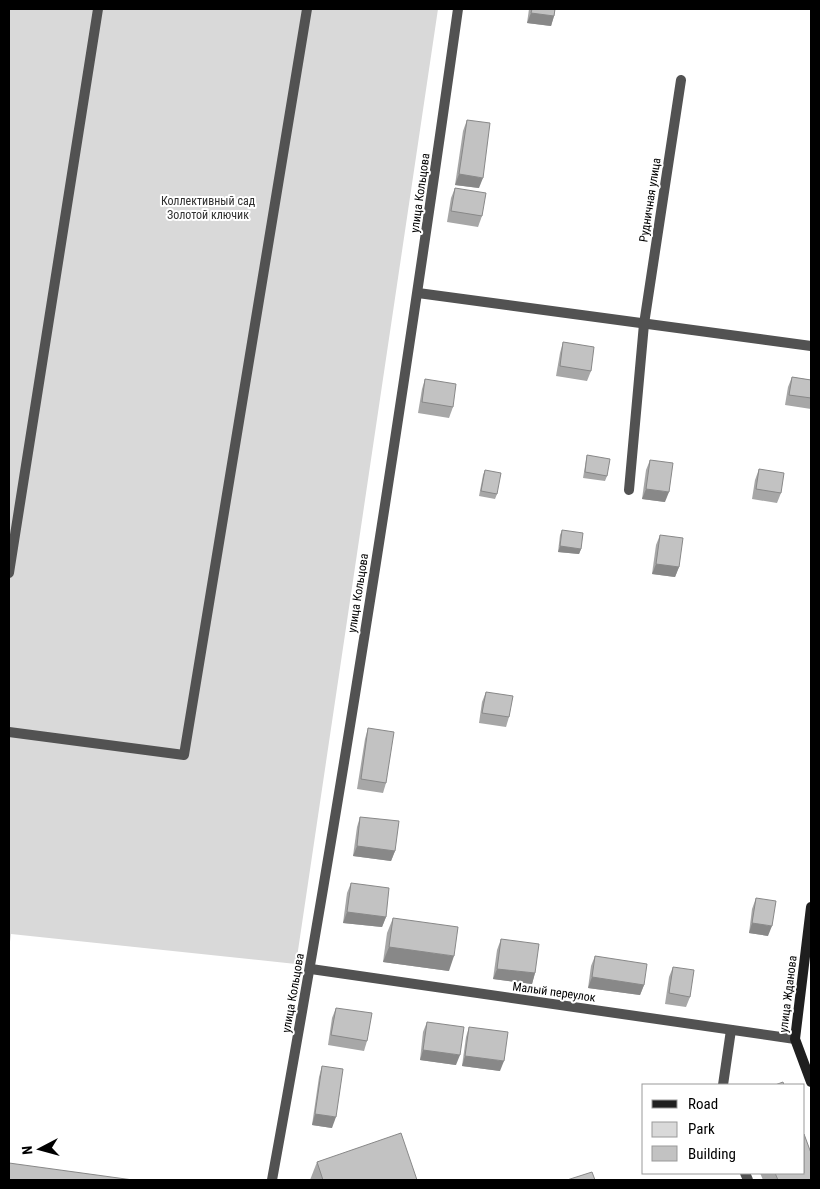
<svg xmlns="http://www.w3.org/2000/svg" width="820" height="1189" viewBox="0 0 820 1189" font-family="'Roboto Condensed',sans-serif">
<rect width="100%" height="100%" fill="#fff"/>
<polygon fill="#d9d9d9" points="9,9 438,9 296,964 11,934 9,950"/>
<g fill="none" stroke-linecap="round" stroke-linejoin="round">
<g stroke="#525252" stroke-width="10">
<polyline points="9,573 98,9"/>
<polyline points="9,732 184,755 307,9"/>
<polyline points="723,1085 731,1030"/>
<polyline points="745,1173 748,1180"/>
</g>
<g stroke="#525252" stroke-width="10">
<polyline points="418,293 811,346"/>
<polyline points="629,490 644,324 681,80"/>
<polyline points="311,969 795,1039"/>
<path d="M272,1180c71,-389 131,-780 186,-1171"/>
</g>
<polyline stroke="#1f1f1f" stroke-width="10" points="811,907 795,1039 811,1082"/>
</g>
<g fill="#a7a7a7">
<polygon points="529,9 555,9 554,16 551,26 527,23"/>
<polygon points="467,120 479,188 455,185 463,131"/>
<polygon points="455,188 482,216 478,227 447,222 451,198"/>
<polygon points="563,342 591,371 587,381 556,376 560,353"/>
<polygon points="792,377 811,380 811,409 785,405 788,387"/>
<polygon points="425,379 453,407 449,418 418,413 422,389"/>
<polygon points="587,455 607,476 605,481 583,478 586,460"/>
<polygon points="650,460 665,502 642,499 646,470"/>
<polygon points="759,469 781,493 777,503 752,499 755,480"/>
<polygon points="485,470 497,494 495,499 479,496 483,475"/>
<polygon points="562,530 581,549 579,554 558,552 560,535"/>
<polygon points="660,535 679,567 675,577 652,574 656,545"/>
<polygon points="486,692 509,717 506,727 479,723 482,702"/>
<polygon points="368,728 386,783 383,793 357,789 365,739"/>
<polygon points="360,817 395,851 391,861 353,856 357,827"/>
<polygon points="351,883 386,917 382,927 343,923 347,893"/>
<polygon points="756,898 768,936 749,933 752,909"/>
<polygon points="393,918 449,971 383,962 387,933"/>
<polygon points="501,939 535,973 532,984 493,979 497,950"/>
<polygon points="595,956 644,985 640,995 588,988 591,966"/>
<polygon points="673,967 690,997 686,1007 665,1004 669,977"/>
<polygon points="336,1008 367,1041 364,1051 328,1045 332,1018"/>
<polygon points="427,1022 456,1065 420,1060 423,1032"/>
<polygon points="469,1027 500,1071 462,1066 466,1037"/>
<polygon points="322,1066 332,1128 312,1125 319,1077"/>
<polygon points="317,1162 417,1180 310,1180"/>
<polygon points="760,1173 804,1173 811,1180 763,1180"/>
</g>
<g fill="#888">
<polygon points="531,13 554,16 551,26 527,23"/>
<polygon points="459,174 483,178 479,188 455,185"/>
<polygon points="646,489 669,492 665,502 642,499"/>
<polygon points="560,546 581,549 579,554 558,552"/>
<polygon points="656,564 679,567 675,577 652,574"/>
<polygon points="357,846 395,851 391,861 353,856"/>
<polygon points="347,912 386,917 382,927 343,923"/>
<polygon points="752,923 772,926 768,936 749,933"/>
<polygon points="389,947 454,956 449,971 383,962"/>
<polygon points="497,969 535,973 532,984 493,979"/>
<polygon points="592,977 644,985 640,995 588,988"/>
<polygon points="423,1050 460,1055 456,1065 420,1060"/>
<polygon points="465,1056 504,1061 500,1071 462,1066"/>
<polygon points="315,1114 336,1117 332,1128 312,1125"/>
</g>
<g fill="#c2c2c2" stroke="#888">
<polygon points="532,9 555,9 554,16 531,13"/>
<polygon points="467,120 490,123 483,178 459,174"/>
<polygon points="455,188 486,193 482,216 451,211"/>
<polygon points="563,342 594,347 591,371 560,366"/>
<polygon points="792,377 811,380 811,398 789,395"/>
<polygon points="425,379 456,384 453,407 422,402"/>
<polygon points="587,455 610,459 607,476 585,472"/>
<polygon points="650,460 673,463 669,492 646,489"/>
<polygon points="759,469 784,473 781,493 756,489"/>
<polygon points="485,470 501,473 497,494 481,491"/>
<polygon points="562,530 583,533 581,549 560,546"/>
<polygon points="660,535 683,538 679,567 656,564"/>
<polygon points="486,692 513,696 509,717 482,713"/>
<polygon points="368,728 394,732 386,783 361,779"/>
<polygon points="360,817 399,821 395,851 357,846"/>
<polygon points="351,883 389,888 386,917 347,912"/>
<polygon points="756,898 776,901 772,926 752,923"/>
<polygon points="393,918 458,927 454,956 389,947"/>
<polygon points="501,939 539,944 535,973 497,969"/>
<polygon points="595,956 647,964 644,985 592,977"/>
<polygon points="673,967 694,970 690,997 669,993"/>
<polygon points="336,1008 372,1013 367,1041 331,1035"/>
<polygon points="427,1022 464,1027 460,1055 423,1050"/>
<polygon points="469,1027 508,1032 504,1061 465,1056"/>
<polygon points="322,1066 343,1069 336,1117 315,1114"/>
<polygon points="783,1082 784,1085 775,1085"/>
<polygon points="401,1133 417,1180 323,1180 317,1162"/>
<polygon points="804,1134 811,1153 811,1180 778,1180 775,1173 804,1173"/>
<polygon points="9,1163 133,1180 9,1180"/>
<polygon points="592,1172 595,1180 567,1180"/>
</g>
<g text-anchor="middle" stroke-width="4" stroke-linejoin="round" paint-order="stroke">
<g font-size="12" fill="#000" stroke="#fff">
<text transform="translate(420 193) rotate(-82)" y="4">улица Кольцова</text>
<text transform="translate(650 200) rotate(-81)" y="4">Рудничная улица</text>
<text transform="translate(358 593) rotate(-81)" y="4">улица Кольцова</text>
<text transform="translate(554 992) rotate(8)" y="4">Малый переулок</text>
<text transform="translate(293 993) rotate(-80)" y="4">улица Кольцова</text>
<text transform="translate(788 994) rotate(-83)" y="4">улица Жданова</text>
</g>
<g font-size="12" fill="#303030" stroke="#fff">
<text x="208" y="205">Коллективный сад<tspan x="208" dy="14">Золотой ключик</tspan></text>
</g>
</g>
<rect width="820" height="1189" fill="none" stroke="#000000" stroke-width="20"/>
<rect x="642" y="1084" width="162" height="90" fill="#ffffff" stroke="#999999"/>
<rect x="652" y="1100" width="25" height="8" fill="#1f1f1f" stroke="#999999"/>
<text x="688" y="1109" font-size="15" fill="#000000">Road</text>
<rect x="652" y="1122" width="25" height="15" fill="#d9d9d9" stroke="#999999"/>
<text x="688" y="1134" font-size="15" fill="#000000">Park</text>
<rect x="652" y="1146" width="25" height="15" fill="#c2c2c2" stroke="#999999"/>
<text x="688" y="1159" font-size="15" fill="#000000">Building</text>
<g transform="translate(40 1149) rotate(264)" stroke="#ffffff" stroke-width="4" paint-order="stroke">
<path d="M0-4L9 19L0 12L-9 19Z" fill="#000000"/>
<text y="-8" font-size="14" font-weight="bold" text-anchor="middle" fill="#000000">N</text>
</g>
</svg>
